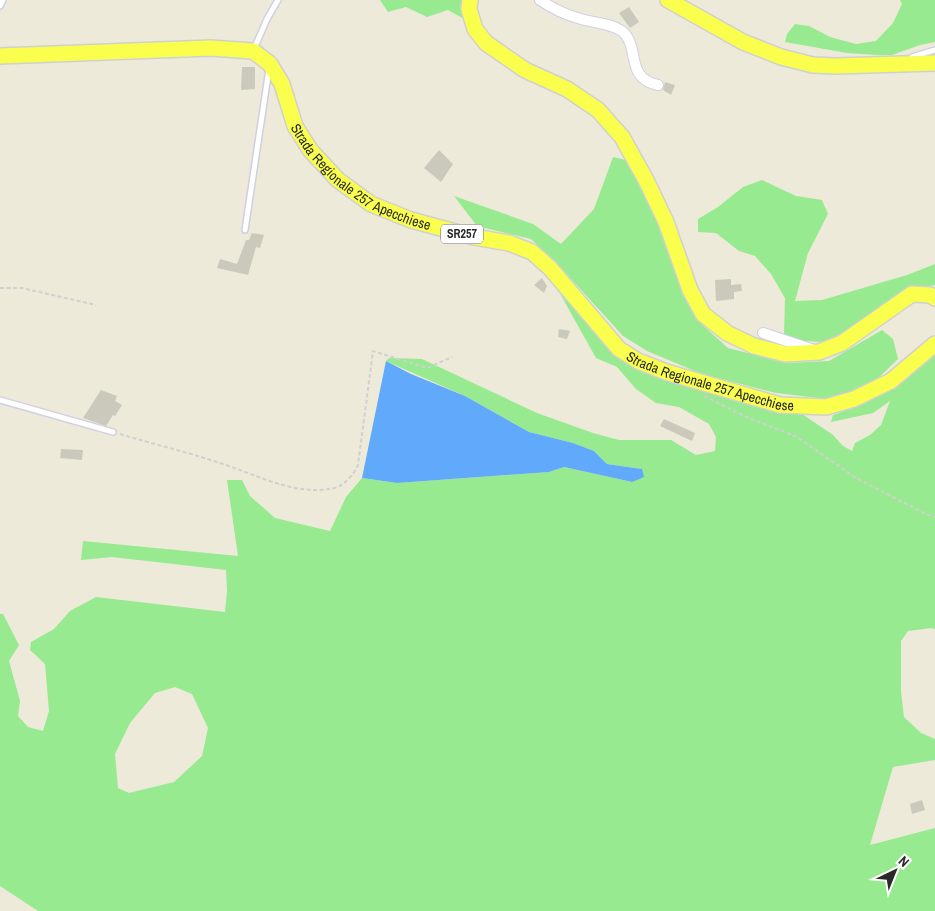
<svg xmlns="http://www.w3.org/2000/svg" width="935" height="911" viewBox="0 0 935 911" font-family="'Archivo Narrow',sans-serif">
<rect width="100%" height="100%" fill="#edead9"/>
<g fill="#97ea90" fill-rule="evenodd">
<polygon points="380,0 479,0 476,8 466,20 448,10 427,17 406,7 388,12"/>
<polygon points="900,0 935,0 935,42 920,45 892,55 878,55 847,53 785,42 787,34 795,24 809,26 830,37 856,44 876,41 893,23 902,4"/>
<polygon points="613,157 626,160 638,180 668,241 697,320 728,348 786,363 829,361 882,330 893,339 898,359 870,386 827,399 776,393 702,374 647,351 623,336 564,271 531,239 477,226 454,196 533,224 561,244 594,209"/>
<polygon points="762,180 796,196 822,200 828,214 808,253 795,301 822,300 907,275 935,264 935,285 909,290 854,330 824,342 805,341 784,336 785,298 771,274 755,256 739,251 716,233 698,232 698,219 718,207 743,187"/>
<path d="M553,281l56,65 171,68h22l31,21 10,11 9,5 3,-8 15,-8 11,-10 9,-24 -17,12 -42,9 2,-7 29,-10 38,-21 35,-34v279l-4,-1 -23,3 -7,10v50l3,26 17,16 14,6v21l-42,7 -23,78 65,-17v83h-897l-38,-25v-272h3l16,31 -10,16 11,40 -2,15 10,11 15,4 6,-20 -4,-47 -15,-14 1,-8 23,-13 16,-18 26,-14 129,15 2,-21 -1,-21 -114,-13 -31,3 2,-19 155,15 -11,-76h15l8,16 25,22 55,13 16,-34 16,-19 35,5 152,-11 15,-5 68,15 10,-13 -35,-5 -13,-13 -21,-8 -44,-11 -64,-36 -79,-35 3,-3 33,1 115,54 56,20 26,7h52l25,15 19,-4 1,-14 -7,-13 -30,-17 -23,-4 -20,-14 -19,-22 -21,-9zM175,687l17,7 16,34 -6,28 -28,26 -45,11 -11,-5 -3,-34 15,-31 25,-30z"/>
</g>
<polygon fill="#61aafb" points="386,361 411,374 465,396 529,432 573,443 594,451 607,464 642,469 644,477 632,482 564,467 549,472 397,483 362,478"/>
<g fill="#cbc9bc">
<polygon points="629,7 639,22 630,28 619,13"/>
<polygon points="242,67 255,67 255,89 241,90"/>
<polygon points="665,82 675,85 671,95 663,90"/>
<polygon points="439,150 453,164 441,182 424,168"/>
<polygon points="252,233 264,235 260,248 256,247 248,275 217,268 220,259 237,264 246,240 249,240"/>
<polygon points="542,278 547,286 544,293 534,285"/>
<polygon points="731,279 731,285 741,284 742,291 734,292 734,299 716,301 715,280"/>
<polygon points="559,329 570,331 567,339 558,337"/>
<polygon points="101,390 117,396 115,401 122,405 115,416 113,415 106,426 83,418"/>
<polygon points="664,419 695,433 692,441 660,426"/>
<polygon points="61,449 83,450 82,460 60,458"/>
<polygon points="922,800 925,810 912,814 910,804"/>
</g>
<g fill="none" stroke-linecap="round" stroke-linejoin="round">
<g stroke="#d0cfe4" stroke-width="8">
<g id="lane">
<polyline points="0,6 3,0"/>
<polyline points="254,49 267,19 278,0"/>
<polyline points="910,61 912,57 935,50"/>
<polyline points="245,230 269,69"/>
<polyline points="0,400 113,432"/>
</g>
</g>
<g stroke="#d0cfe4" stroke-width="12">
<g id="street">
<path d="M540,0c13,9 26,15 41,19 14,4 29,4 41,12 19,16 2,47 36,54"/>
<polyline points="763,333 811,349"/>
</g>
</g>
<g stroke="#d0d0d0" stroke-width="18">
<g id="primary">
<polyline points="470,0 469,9 475,29 486,43 525,70 567,89 598,110 622,137 646,180 666,222 690,290 703,314 727,333 754,346 785,354 819,352 842,343 912,294 930,295 935,298"/>
<polyline points="668,0 743,42 781,57 813,65 836,66 935,63"/>
<path id="s1" d="M0,56l211,-8 42,3 17,13 12,20 13,42 16,25 27,29 33,24 40,16 63,17 35,6 23,9 18,16 69,81 19,12 28,11 114,33 46,2 28,-8 37,-18 44,-37"/>
</g>
</g>
<g stroke="#d0d0d0" stroke-width="2" stroke-dasharray="4 2.5" stroke-linecap="butt">
<polyline points="0,288 22,288 96,305"/>
<polyline points="704,396 744,416 797,437 856,478 924,513 935,517"/>
<path d="M120,434c33,10 67,18 100,29 35,11 76,34 114,25 10,-2 20,-14 24,-23l15,-114 54,17 25,-11"/>
</g>
<use href="#lane" stroke="#fff" stroke-width="5"/>
<use href="#street" stroke="#fff" stroke-width="10"/>
<use href="#primary" stroke="#faff4d" stroke-width="15"/>
</g>
<g text-anchor="middle" stroke-width="5" stroke-linejoin="round" paint-order="stroke">
<rect fill="#fff" stroke="#696969" stroke-width="1" x="441" y="224.5" width="42" height="19" rx="4"/>
<g font-size="12" font-weight="bold" fill="#292929">
<text x="462" y="238">SR257</text>
</g>
<g font-size="14" fill="#292929" stroke="#fff">
<text dy="5" stroke="none"><textPath href="#s1" startOffset="428">Strada Regionale 257 Apecchiese</textPath></text>
<text dy="5" stroke="none"><textPath href="#s1" startOffset="849">Strada Regionale 257 Apecchiese</textPath></text>
</g>
</g>
<g transform="translate(895 871) rotate(43)" stroke="#ffffff" stroke-width="4" paint-order="stroke">
<path d="M0-4L9 19L0 12L-9 19Z" fill="#292929"/>
<text y="-8" font-size="14" font-weight="bold" text-anchor="middle" fill="#292929">N</text>
</g>
</svg>
